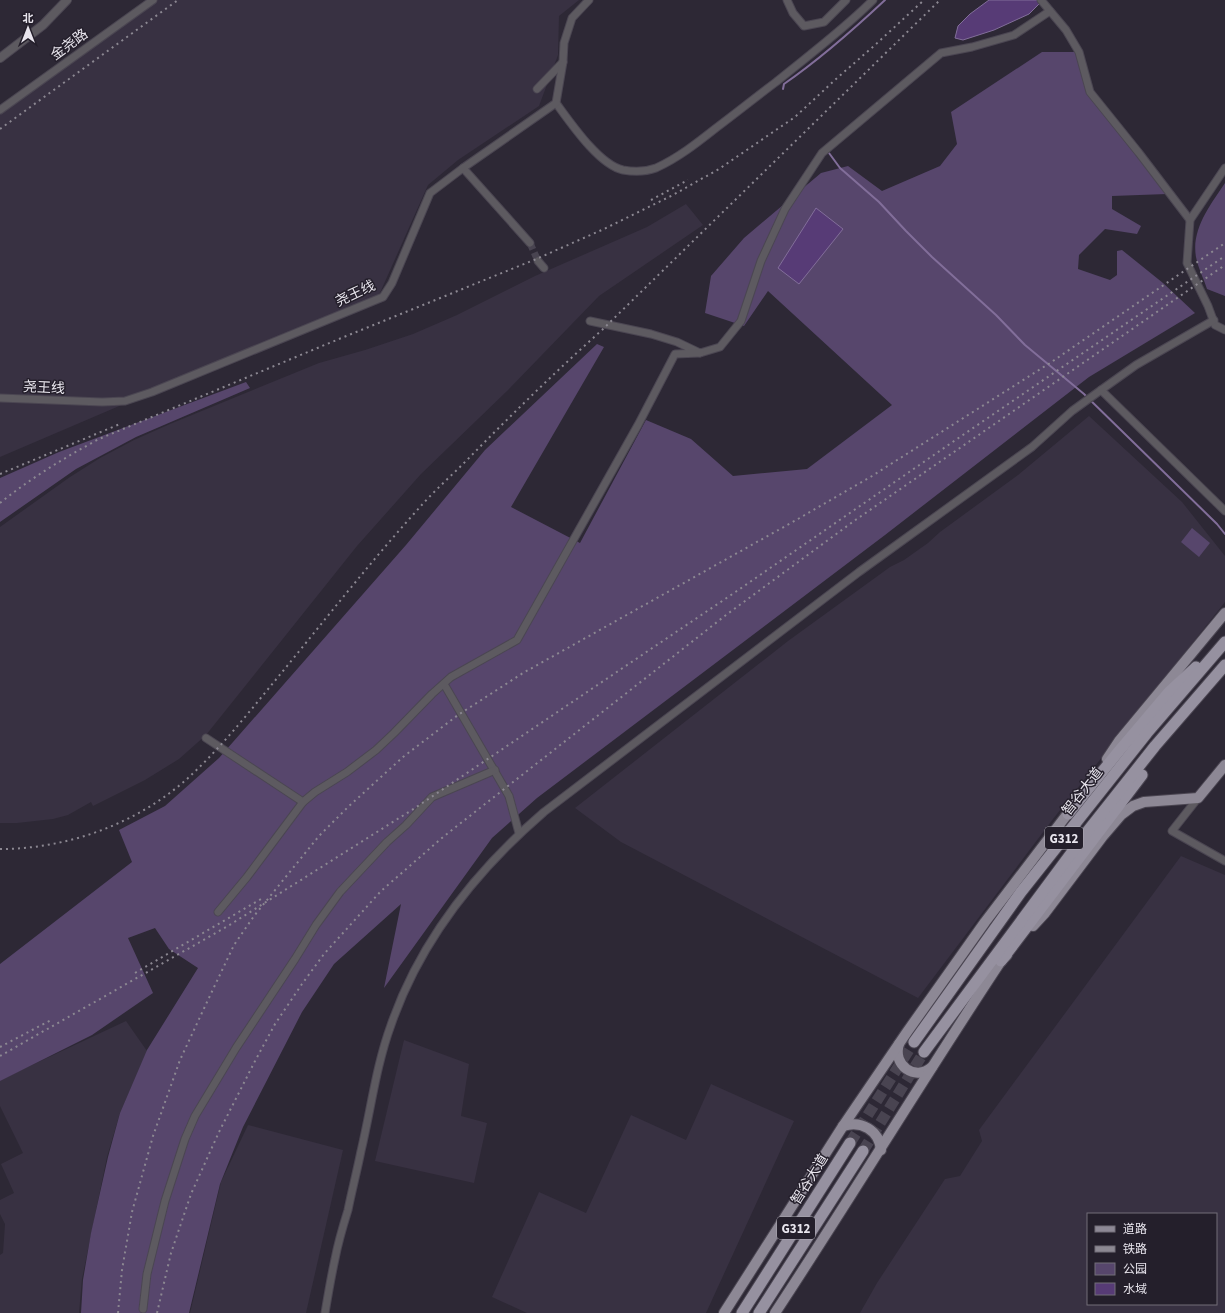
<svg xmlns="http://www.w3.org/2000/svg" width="1225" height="1313" viewBox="0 0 1225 1313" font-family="'Source Sans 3','Noto Sans SC',sans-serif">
<rect width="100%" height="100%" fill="#2d2835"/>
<g fill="#383142" fill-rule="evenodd">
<polygon points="152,0 579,0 559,16 558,55 539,106 458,160 428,185 379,295 0,457 0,113"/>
<polygon points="686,204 703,225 599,296 507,391 421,474 357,546 206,735 179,759 145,780 93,806 91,802 68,815 53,819 17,823 0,823 0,527 70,477 100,458 134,440 170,424 319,363 365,350 413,334 457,315 535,276 647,227"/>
<polygon points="1089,416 1182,502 1225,556 1225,602 1053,819 918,998 621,842 575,808 788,641 890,567 904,560 928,543 940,532 1018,475"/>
<path d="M1181,856l44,19v438h-365l17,-30 68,-104 15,-3 22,-35 -3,-11zM1088,1214h128v90h-128z"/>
<polygon points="126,1021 147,1051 120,1113 107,1157 82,1279 79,1313 0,1313 0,1255 3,1253 5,1224 0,1214 0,1200 14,1193 1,1164 23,1153 0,1106 0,1080"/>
<polygon points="404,1040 469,1064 461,1116 487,1123 474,1183 375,1161"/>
<polygon points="711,1084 794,1121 706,1313 527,1313 492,1297 539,1192 586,1213 631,1115 686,1140"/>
<polygon points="248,1125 343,1150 306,1313 190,1313 221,1182"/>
</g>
<g fill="#57466c">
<polygon points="1042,52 1075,52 1087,94 1167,194 1112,196 1112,209 1141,226 1137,234 1105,229 1079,255 1078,269 1110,280 1117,275 1117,251 1122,250 1163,283 1195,313 1089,377 885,535 537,798 492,838 384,988 401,904 334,964 302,1012 243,1127 220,1184 189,1313 81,1313 83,1280 91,1233 108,1157 120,1113 147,1050 198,968 169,949 155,928 128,938 153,993 92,1035 0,1081 0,964 132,862 119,830 165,806 219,758 406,545 485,450 597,344 604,347 511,507 580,543 646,420 691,439 733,476 807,469 892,405 768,291 744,326 705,313 711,276 744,238 821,173 848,166 882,191 940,166 957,144 951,112"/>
<path d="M1225,183v113l-18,-7c-3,-10 -9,-21 -11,-32 -5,-28 15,-53 29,-74z"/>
<polygon points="246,382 250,388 136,437 76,469 0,522 0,478 59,452"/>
<polygon points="1192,528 1210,543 1199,557 1181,542"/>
</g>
<g fill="#573b76" stroke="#826e9a">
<polygon points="989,0 1043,0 1029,14 994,30 963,40 955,38 958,26 970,14"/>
<polygon points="816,208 843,229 799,284 778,268"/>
</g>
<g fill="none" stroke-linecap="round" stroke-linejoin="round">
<g stroke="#826e9a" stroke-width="2">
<path d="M783,89l1,-5c36,-25 69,-54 101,-84"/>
<polyline points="829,153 840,168 879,202 906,231 932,257 996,315 1025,345 1084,394 1217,524 1225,534"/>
</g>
<polyline stroke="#494451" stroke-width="7" stroke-dasharray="7 3.5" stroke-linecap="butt" points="530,243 538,261"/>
<g stroke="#494451" stroke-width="11" stroke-dasharray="11 5.5" stroke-linecap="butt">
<polyline points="850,1143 914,1042"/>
<polyline points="863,1151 924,1052"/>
</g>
<g stroke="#4b4652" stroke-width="9">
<g id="minor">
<polyline points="787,0 793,13 804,26 824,22 846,0"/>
<polyline points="1041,0 1066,30 1079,52 1090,92 1139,153 1190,220"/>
<polyline points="537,89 563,62"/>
<path d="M556,103c14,19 43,62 67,67 11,2 22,2 33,-2 22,-10 41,-25 60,-40 20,-15 40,-31 60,-46 33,-27 67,-52 97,-82"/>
<polyline points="0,110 153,0"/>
<polyline points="463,168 530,243"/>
<polyline points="1225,168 1190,220 1187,263 1208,306 1215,325 1225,330"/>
<polyline points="538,261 544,268"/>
<polyline points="590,321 651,334 677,342 700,353 720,347 741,321 761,261 785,209 822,153 941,53 972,47 1014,35 1050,11"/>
<polyline points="1101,390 1225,511"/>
<polyline points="0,398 102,402 125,401 152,392 383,297 392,283 430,193 463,168 556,103 563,62 564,43 572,18 589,0"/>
<polyline points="444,684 509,796 519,833"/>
<polyline points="206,738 303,802"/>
<polyline points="1198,798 1172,831 1225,861"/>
<polyline points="218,912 247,877 303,802 315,792 347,772 376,750 394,733 432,694 451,677 517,640 638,425 675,354 700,353"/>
<polyline points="143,1309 147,1274 165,1201 185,1139 195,1116 236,1048 295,959 316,925 340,892 387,842 406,825 432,797 495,770"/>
<path d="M325,1313c3,-18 6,-36 10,-54 3,-16 8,-33 13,-49 4,-20 9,-39 13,-59 10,-42 15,-85 30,-126 29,-84 87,-156 153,-213l315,-240 173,-125 40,-36 29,-21 35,-25 78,-45"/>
</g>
</g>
<g stroke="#4b4652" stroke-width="10">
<polyline id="tertiary" points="0,58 43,25 67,0"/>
</g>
<g stroke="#4b4652" stroke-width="12">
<g id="primary">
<polyline points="1107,759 1119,741 1225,613"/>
<polyline points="1033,926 1045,913 1103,836 1121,815 1133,806 1144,802 1198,798 1225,765"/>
<path d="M899,1044c-7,21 16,38 33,23"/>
<path d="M843,1126c18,-6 36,4 38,24"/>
<polyline points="724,1313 843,1126 907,1032 985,922 1072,808"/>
<path d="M775,1313c77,-117 149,-236 226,-352l6,-6"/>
</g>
</g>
<g stroke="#4b4652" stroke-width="13">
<g id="trunk">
<polyline points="1068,814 1119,751 1169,692 1196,667"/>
<polyline points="1001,961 1142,775"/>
<polyline points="914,1042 1021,892 1147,733 1225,642"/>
<polyline points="924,1052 1087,832 1155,746 1225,665"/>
<polyline points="742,1313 850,1143"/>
<polyline points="759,1313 863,1151"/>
</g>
</g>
<use href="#minor" stroke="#5d5a60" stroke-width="7"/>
<use href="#tertiary" stroke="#5d5a60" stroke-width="8"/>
<use href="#primary" stroke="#8d8895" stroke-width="10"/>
<use href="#trunk" stroke="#9691a0" stroke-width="11"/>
<g stroke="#8c8892" stroke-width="2" stroke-dasharray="2 4" stroke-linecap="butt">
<polyline points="0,129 178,0"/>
<polyline points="651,200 688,180"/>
<polyline points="0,474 120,424"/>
<path d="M0,503c31,-25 64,-45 99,-64l240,-100 195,-79 70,-31 69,-34 46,-26 76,-52 41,-38 39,-34 49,-45"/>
<path d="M0,849c67,0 137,-25 188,-71 35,-32 65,-71 95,-107 45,-55 89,-111 137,-164 14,-16 31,-31 46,-46 44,-45 89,-89 136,-131l338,-330"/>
<polyline points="135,973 261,899"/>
<polyline points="0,1047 53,1019"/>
<polyline points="0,1056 228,926 415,808 734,593 957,439 1225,256"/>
<polyline points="118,1313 122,1270 132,1212 153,1136 180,1060 207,1002 234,945 254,916 319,836 348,807 403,757 458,715 523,673 798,519 872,476 1050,363 1225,243"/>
<polyline points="157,1313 171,1253 191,1194 219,1132 254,1063 275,1024 302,984 324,954 381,891 443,837 726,615 854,521 1225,265"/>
</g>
</g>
<g text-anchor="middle" stroke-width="3" stroke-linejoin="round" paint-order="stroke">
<g fill="#241f2b" stroke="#adaab3" stroke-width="1">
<rect x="1045" y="827" width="38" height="22" rx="3"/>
<rect x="777" y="1217" width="38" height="22" rx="3"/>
</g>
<g font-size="13" font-weight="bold" fill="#e8e5ed">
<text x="1064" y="843">G312</text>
<text x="796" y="1233">G312</text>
</g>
<g font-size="14" fill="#e8e5ed" stroke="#241f2b">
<text transform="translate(69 44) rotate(-36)" y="5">金尧路</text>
<text transform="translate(355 293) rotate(-25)" y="5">尧王线</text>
<text transform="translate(44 387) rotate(3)" y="5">尧王线</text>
<text transform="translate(1082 791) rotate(-52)" y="5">智谷大道</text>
<text transform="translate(809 1179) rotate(-58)" y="5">智谷大道</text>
</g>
</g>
<rect x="1087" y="1213" width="130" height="92" fill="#241f2b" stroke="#726e79"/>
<rect x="1095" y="1226" width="20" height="6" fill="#8d8895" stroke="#726e79"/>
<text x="1123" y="1233" font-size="12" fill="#e8e5ed">道路</text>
<rect x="1095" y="1246" width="20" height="6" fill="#8c8892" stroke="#726e79"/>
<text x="1123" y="1253" font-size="12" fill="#e8e5ed">铁路</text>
<rect x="1095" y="1263" width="20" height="12" fill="#57466c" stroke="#726e79"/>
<text x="1123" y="1273" font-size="12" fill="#e8e5ed">公园</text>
<rect x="1095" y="1283" width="20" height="12" fill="#573b76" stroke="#726e79"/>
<text x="1123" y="1293" font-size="12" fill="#e8e5ed">水域</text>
<g transform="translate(28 28)" stroke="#241f2b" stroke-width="3" paint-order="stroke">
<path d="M0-3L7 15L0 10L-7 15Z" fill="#e8e5ed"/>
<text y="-6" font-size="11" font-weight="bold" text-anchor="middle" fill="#e8e5ed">北</text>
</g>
</svg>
